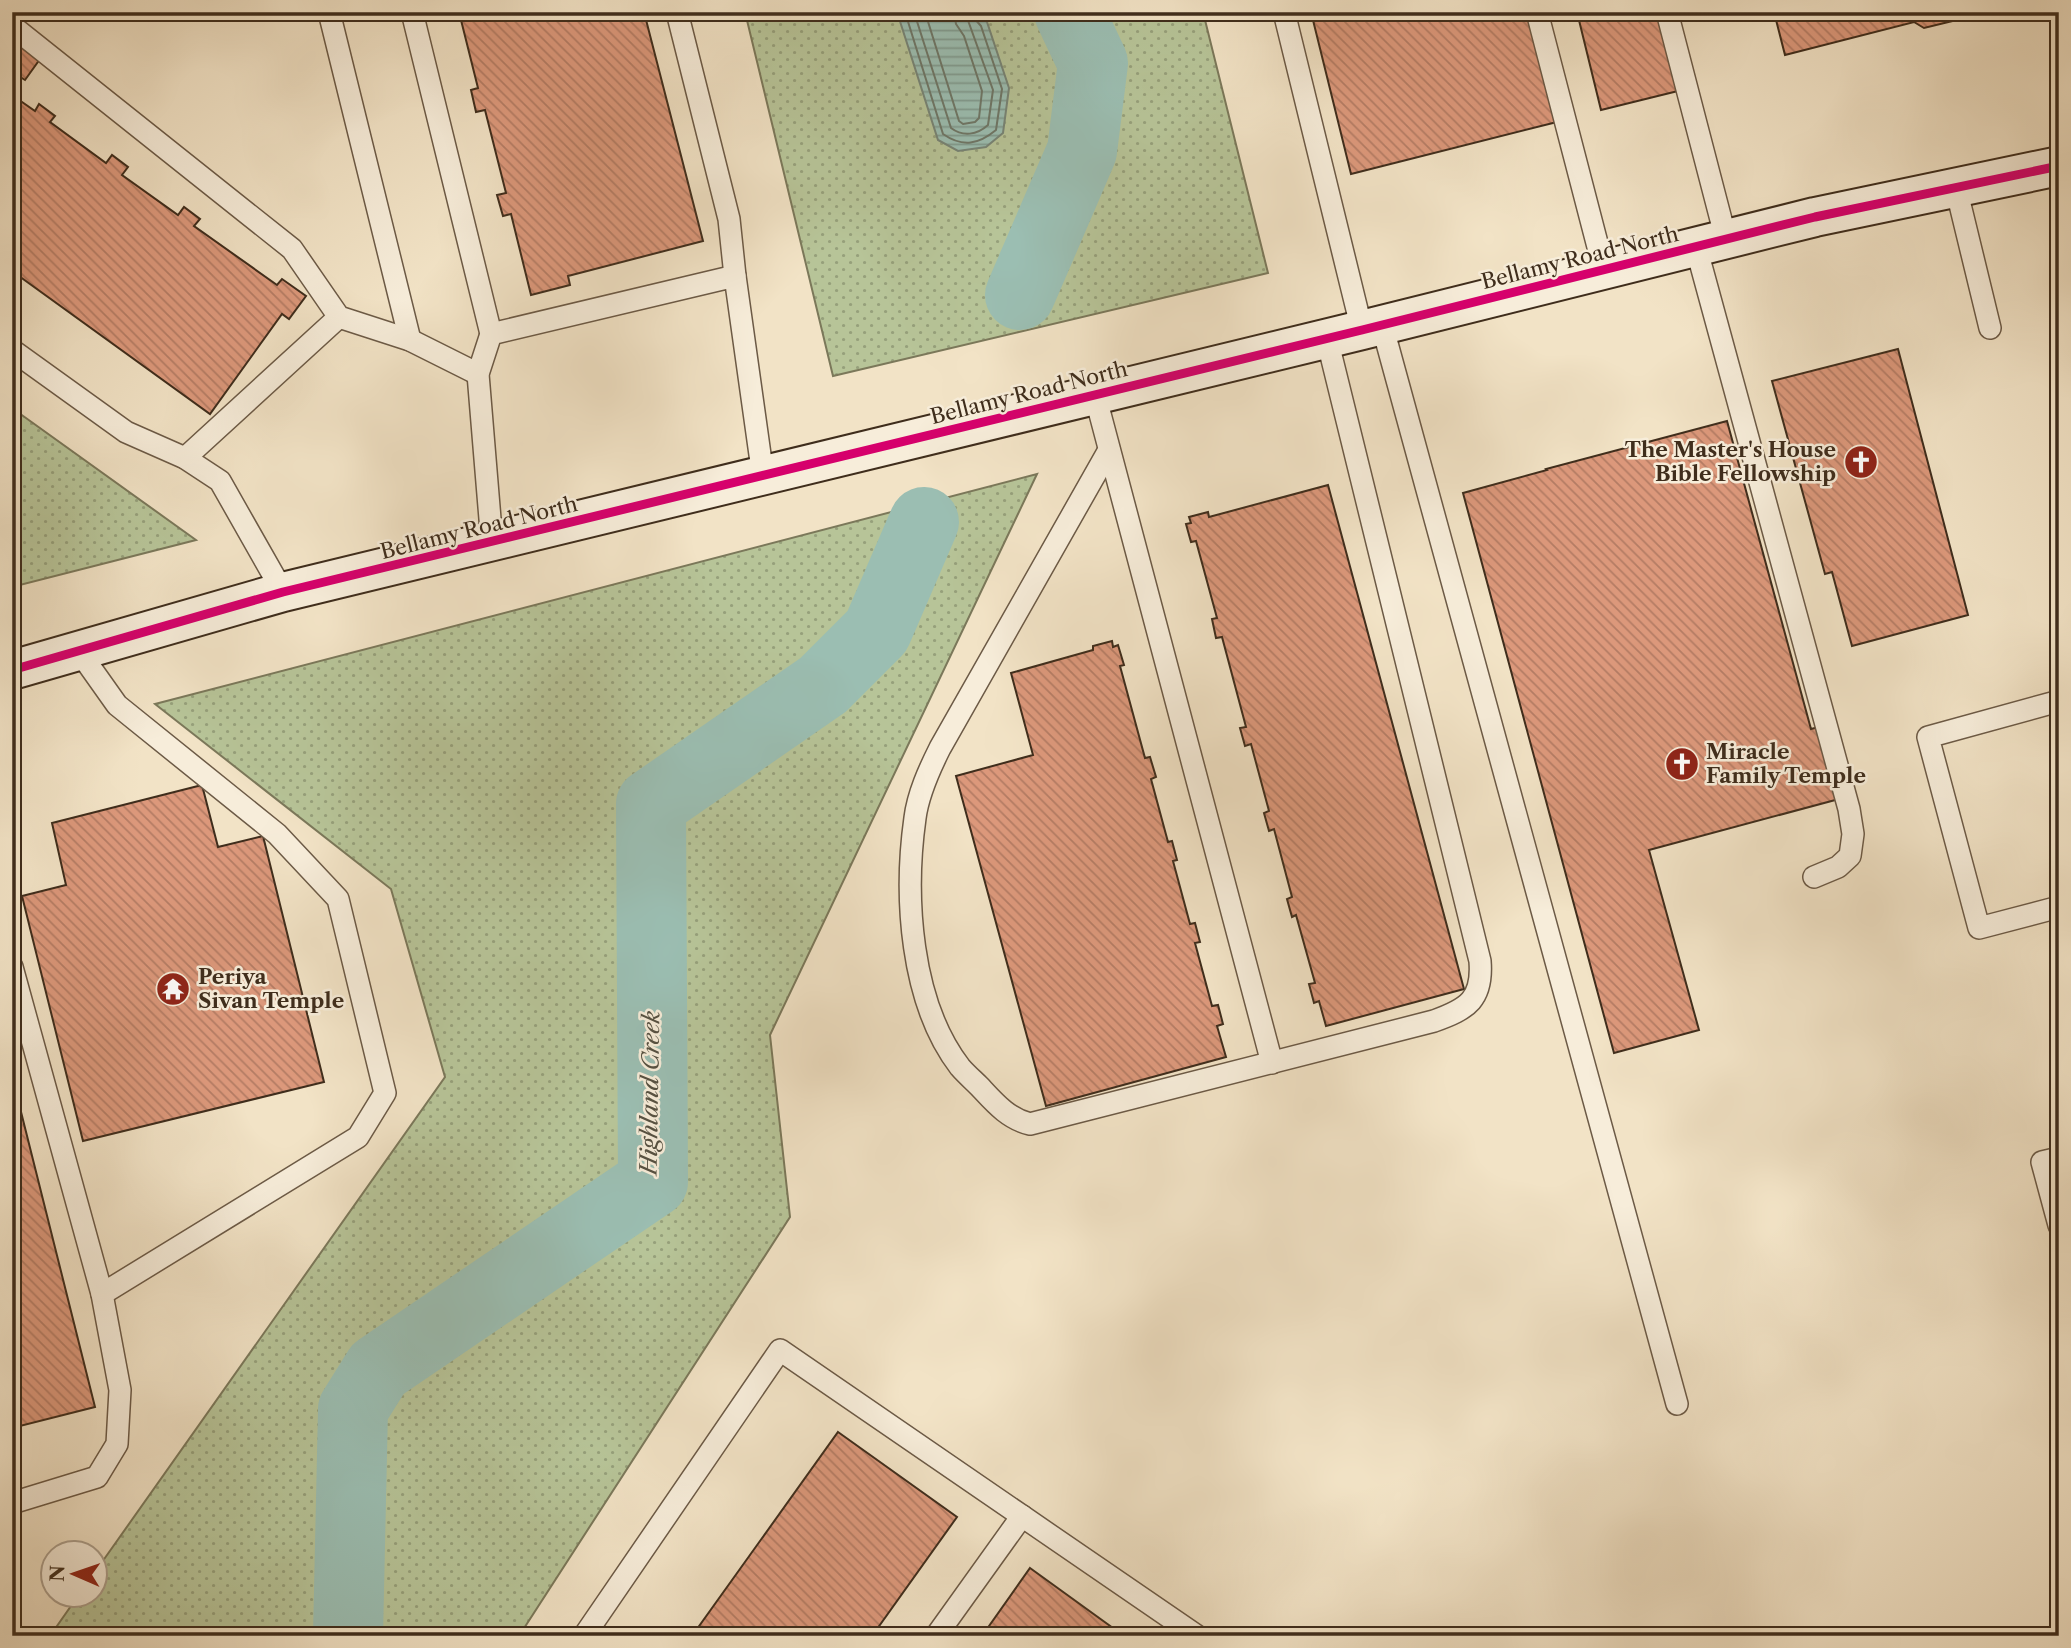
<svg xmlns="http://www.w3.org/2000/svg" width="2071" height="1648" viewBox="0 0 2071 1648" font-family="'Libre Caslon Text',serif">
<defs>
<pattern id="green-dots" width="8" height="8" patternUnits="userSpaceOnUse" patternTransform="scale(1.75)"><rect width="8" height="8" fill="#b7c498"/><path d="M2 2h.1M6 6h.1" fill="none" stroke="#96a07b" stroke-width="1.8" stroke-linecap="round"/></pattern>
<pattern id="water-rules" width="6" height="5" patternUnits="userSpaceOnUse" patternTransform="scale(1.75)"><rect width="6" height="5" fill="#9bbeb2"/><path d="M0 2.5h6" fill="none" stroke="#809b90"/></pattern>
<pattern id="building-back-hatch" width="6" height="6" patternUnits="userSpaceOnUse" patternTransform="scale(1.75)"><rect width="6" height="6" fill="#dc987b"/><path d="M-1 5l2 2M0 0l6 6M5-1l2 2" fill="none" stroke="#b47c64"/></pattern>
</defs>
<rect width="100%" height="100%" fill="#f2e3c6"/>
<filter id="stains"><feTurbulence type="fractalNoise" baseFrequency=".00286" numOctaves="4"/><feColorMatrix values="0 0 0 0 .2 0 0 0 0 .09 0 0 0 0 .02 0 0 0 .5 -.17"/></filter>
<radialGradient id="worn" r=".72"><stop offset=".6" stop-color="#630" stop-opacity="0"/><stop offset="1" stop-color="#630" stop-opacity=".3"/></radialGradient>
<g fill="url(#green-dots)" stroke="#7b785a" stroke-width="2">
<polygon points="745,12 1203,12 1268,273 833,376"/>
<polygon points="12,408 196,540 12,587"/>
<polygon points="1037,474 770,1035 790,1217 519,1636 50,1636 78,1596 94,1596 95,1572 445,1077 391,889 155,704"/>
</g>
<polygon fill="url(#water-rules)" stroke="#768476" stroke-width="2" points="897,12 978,12 987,22 1009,88 1003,133 986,147 958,151 938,140"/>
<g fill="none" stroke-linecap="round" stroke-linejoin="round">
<g stroke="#6d7667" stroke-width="2">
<path d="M905,12l38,122c20,14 36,10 53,-4l6,-41 -21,-63 -7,-8 -1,-6"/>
<path d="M914,12l37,116c12,9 26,7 37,-3l5,-35 -28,-78"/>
<polyline points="925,12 959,121 963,124 975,122 979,118 982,91 964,36 956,24 954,12"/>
</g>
<g stroke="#9bbeb2" stroke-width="70">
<polyline points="1020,295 1082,151 1093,63 1069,12"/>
<polyline points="348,1636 353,1409 378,1369 653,1182 651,804 823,685 877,631 924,522"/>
</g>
</g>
<g fill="url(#building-back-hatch)" stroke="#3f2d1c" stroke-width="2">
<polygon points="459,12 644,12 703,241 568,276 570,285 531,295 511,214 503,216 497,195 506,193 485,110 476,112 471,90 478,88"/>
<polygon points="1311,12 1529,12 1557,122 1351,174"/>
<polygon points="1577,12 1659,12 1678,91 1601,110"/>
<polygon points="1774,12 1976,12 1973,16 1924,28 1914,22 1785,55"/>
<polygon points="12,40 40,59 25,80 17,75 12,81"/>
<polygon points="12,95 35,111 39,104 55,116 50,122 106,163 112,155 128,167 122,175 178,215 184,207 200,219 194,226 277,285 282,279 306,296 289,319 282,314 210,414 12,271"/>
<polygon points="1898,349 1968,615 1852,646 1832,572 1825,574 1772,381"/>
<polygon points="1727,421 1811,729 1819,727 1839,799 1649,850 1699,1030 1614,1053 1463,493 1547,470 1546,469"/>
<polygon points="1328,485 1464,989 1326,1026 1319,1001 1314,1003 1309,984 1315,983 1296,915 1292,917 1287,899 1292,897 1274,829 1269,831 1264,813 1269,811 1251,744 1245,746 1240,728 1246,727 1222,637 1216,638 1212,619 1217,618 1196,541 1191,542 1186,524 1191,523 1189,517 1208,512 1209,517"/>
<polygon points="1112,641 1113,647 1118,645 1124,665 1120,666 1145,758 1150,757 1156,777 1151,779 1168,842 1172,841 1177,860 1173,861 1190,924 1195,923 1200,942 1195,943 1212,1006 1218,1005 1223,1024 1217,1026 1226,1057 1046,1106 956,776 1033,755 1011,673 1093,650 1093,646"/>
<polygon points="202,785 218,847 263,836 324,1082 83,1141 22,896 66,885 52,823"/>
<polygon points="12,1076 95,1407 12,1428"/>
<polygon points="838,1432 957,1517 872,1636 692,1636"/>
<polygon points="1030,1568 1124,1636 982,1636"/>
</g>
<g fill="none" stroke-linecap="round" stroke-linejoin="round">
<g stroke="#6c5a46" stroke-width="24">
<g id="lane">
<polyline points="329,12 410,340"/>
<polyline points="412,12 491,334"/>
<polyline points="677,12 729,219 735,276"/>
<polyline points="1284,12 1362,330"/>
<polyline points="1537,12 1604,270"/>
<polyline points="1667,12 1726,239"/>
<polyline points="12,26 292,249 339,317 410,340 478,374"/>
<polyline points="1956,188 1990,328"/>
<polyline points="1696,247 1849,809 1853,834 1850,856 1838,867 1814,877"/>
<polyline points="1382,325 1677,1404"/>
<polyline points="12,350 126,432 185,458 220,481 283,592"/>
<polyline points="1095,395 1272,1063"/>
<path d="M1109,450l-169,298c-11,22 -22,46 -25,70 -11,78 -5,184 45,249 6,7 13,13 19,19 15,16 29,33 51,38l404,-103c34,-12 49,-22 46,-60l-153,-622"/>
<polyline points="185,458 339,317"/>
<polyline points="492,543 478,374 491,334 735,276 763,476"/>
<polyline points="2059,701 1928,737 1979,928 2059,907"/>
<polyline points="12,967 102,1294 358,1137 385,1093 338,899 277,834 117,705 78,650"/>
<polyline points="2059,1158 2042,1162 2059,1225"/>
<polyline points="12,1503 97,1477 117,1444 120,1390 102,1294"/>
<polyline points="1022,1516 1197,1636"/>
<polyline points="584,1636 780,1350 1022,1516 936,1636"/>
</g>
</g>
<g stroke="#3f2d1c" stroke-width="42">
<polyline id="secondary" points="12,670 283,592 1362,330 1815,217 2059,166"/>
</g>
<use href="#lane" stroke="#f7edda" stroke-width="21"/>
<use href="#secondary" stroke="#f7edda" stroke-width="38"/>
<g stroke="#f7edda" stroke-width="13">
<polyline id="cycleway" points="12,670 283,592 1362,330 1815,217 2059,166"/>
</g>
<use href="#cycleway" stroke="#d6006c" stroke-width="9"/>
</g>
<defs>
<g id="church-disc" transform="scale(1.75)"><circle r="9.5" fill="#8f2418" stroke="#f7edda"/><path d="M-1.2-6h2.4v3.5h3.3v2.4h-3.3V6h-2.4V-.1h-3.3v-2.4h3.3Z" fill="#fff"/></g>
<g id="temple-disc" transform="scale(1.75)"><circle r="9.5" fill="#8f2418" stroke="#f7edda"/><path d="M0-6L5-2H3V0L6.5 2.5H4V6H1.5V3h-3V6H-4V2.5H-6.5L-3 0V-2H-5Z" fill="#fff"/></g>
</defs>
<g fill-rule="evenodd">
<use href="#church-disc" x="1861" y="462"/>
<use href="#church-disc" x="1682" y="764"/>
<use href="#temple-disc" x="173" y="989"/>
</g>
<g text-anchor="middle" stroke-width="5" stroke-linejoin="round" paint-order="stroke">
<g font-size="21" fill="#3f2d1c" stroke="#f7edda">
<text transform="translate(1580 258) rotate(-14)" y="7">Bellamy Road North</text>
<text transform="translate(1029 393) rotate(-14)" y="7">Bellamy Road North</text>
<text transform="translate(479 528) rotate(-14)" y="7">Bellamy Road North</text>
</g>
<g font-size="21" font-weight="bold" fill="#3f2d1c" stroke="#f7edda" text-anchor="start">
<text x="1836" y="457" text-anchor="end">The Master's House<tspan x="1836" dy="24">Bible Fellowship</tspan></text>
<text x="1706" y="759">Miracle<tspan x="1706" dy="24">Family Temple</tspan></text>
<text x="198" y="984">Periya<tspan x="198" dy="24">Sivan Temple</tspan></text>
</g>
<g font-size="23" font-style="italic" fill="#565142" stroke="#f7edda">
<text transform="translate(650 1093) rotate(-89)" y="8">Highland Creek</text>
</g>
</g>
<rect width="2071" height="1648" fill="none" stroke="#f2e3c6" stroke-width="42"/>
<rect x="14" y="14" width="2043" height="1620" fill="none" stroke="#3f2d1c" stroke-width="3.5"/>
<rect x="21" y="21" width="2029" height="1606" fill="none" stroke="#3f2d1c" stroke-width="2"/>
<g transform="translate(74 1574) rotate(272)"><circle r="33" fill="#f7edda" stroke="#ada08e" stroke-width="2"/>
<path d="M0-5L12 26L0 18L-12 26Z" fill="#8f2418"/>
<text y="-10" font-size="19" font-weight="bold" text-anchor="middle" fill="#3f2d1c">N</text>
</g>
<rect width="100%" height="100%" filter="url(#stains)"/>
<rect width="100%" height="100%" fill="url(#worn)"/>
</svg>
